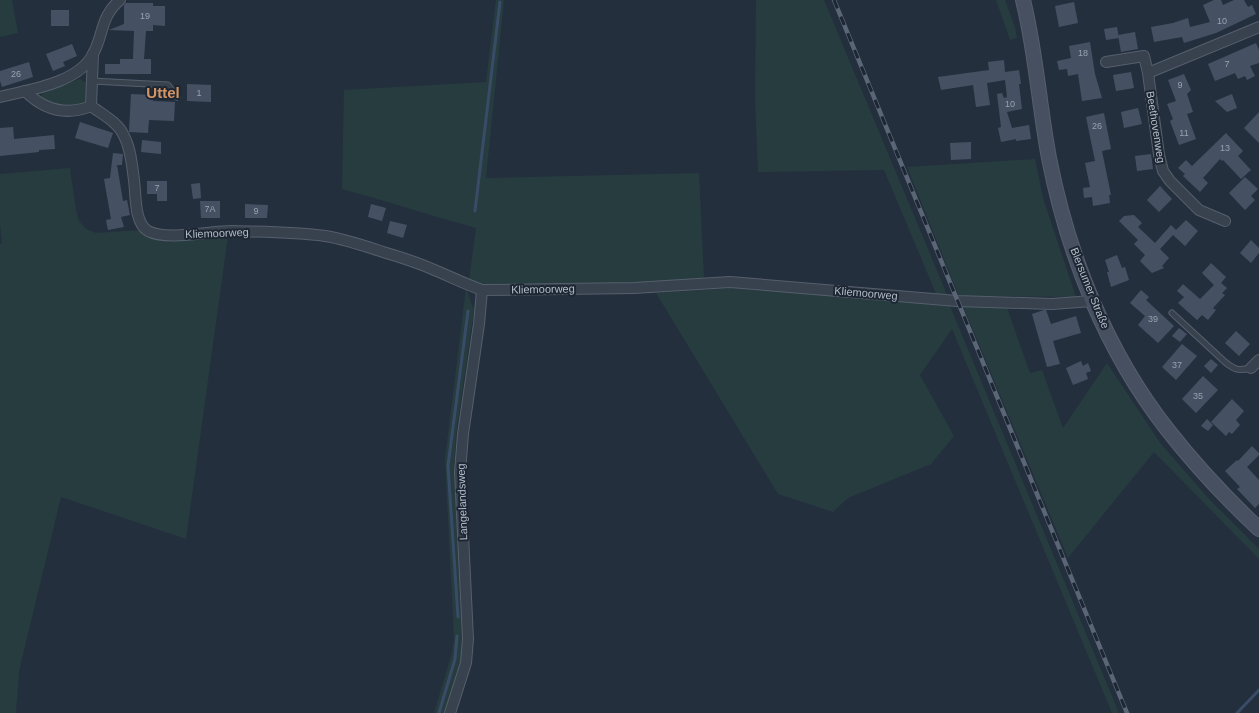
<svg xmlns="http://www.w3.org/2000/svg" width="1259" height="713" viewBox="0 0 1259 713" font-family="Arial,sans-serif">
<rect width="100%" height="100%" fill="#242f3e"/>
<g fill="#263c3f">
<polygon points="0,0 12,0 18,33 0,37"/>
<path d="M496,0h8l-18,178 213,-5 5,105 -69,5 -150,1 -16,-4 7,-52c-45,-12 -89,-27 -134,-39l2,-99 142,-8z"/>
<polygon points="756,0 824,0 948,297 937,296 884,170 758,172 755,98"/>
<polygon points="996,0 1005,0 1015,27 1017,38 1010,40"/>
<polygon points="80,79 88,84 87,99 85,103 71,108 49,103 41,99 42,94 45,91"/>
<polygon points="1035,159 1043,198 1076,297 959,296 907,167"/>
<polygon points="70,168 76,210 79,221 86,229 96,233 141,230 228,236 186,539 61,497 19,671 16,713 0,713 0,244 2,243 0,225 0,174"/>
<polygon points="466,288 474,310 456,435 454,467 462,639 461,662 445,713 434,713 452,653 454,638 445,459"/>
<polygon points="734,288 950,306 1119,713 1112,713 952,329 920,375 954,436 931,464 848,498 833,512 778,494 656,293"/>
<polygon points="963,306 1007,308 1030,373 1042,370 1063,428 1107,363 1161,444 1210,500 1259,549 1259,559 1154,452 1068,558"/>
</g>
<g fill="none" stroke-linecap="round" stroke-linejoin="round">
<g stroke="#394c67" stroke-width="3">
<polyline points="475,211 500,2"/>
<polyline points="458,617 448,466 468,311"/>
<polyline points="439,713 455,659 457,636"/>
<polyline points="1237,713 1259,690"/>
</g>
</g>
<g fill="#455162">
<polygon points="1214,0 1221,0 1223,5 1234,0 1244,0 1248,7 1252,5 1256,14 1216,33 1184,43 1182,37 1154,42 1151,27 1173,23 1188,18 1190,27 1210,22 1203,5"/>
<polygon points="1074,2 1078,23 1059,27 1055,6"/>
<polygon points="126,3 153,3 153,6 165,6 165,26 153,25 153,31 146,31 144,59 151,59 151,74 105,74 105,64 120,64 120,59 133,59 134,31 109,30 124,24 124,5"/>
<rect x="51" y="10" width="18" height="16"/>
<polygon points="1117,27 1119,38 1106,40 1104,29"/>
<polygon points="1135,32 1138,49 1121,52 1118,35"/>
<polygon points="1090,42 1095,74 1102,98 1082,101 1078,74 1068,76 1067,69 1059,70 1057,61 1071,58 1069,46"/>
<polygon points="1256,43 1259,50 1259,63 1250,66 1255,76 1247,80 1245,76 1238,79 1235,73 1215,81 1208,64"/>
<polygon points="72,44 77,56 63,62 65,66 53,71 46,54"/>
<polygon points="1004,60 1005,72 1019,70 1021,84 1019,84 1022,109 1007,112 1012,128 1029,125 1031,139 1016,141 1016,139 1001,142 998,128 1001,127 997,94 1002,93 1004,98 1007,97 1005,80 987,83 990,105 976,107 973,85 941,90 938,77 989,70 988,62"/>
<polygon points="29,62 33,77 2,87 0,81 0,71"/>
<polygon points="1131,72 1134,88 1116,91 1113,75"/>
<polygon points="1184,74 1191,90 1187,94 1193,112 1187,114 1196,139 1179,145 1170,121 1173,119 1167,104 1176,101 1168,80"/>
<polygon points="187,84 211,85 211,102 187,101"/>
<polygon points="131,94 153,95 153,101 175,102 174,121 149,120 148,133 129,132"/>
<polygon points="1232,94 1237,108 1227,112 1215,101"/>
<polygon points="1138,108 1142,124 1124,128 1121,112"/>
<polygon points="1259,112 1259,143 1244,128"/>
<polygon points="1104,113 1111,149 1102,151 1111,195 1109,195 1110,203 1093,206 1092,197 1084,198 1083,188 1090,187 1085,163 1095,161 1086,117"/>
<polygon points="80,122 113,133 108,148 75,138"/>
<polygon points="13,127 14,139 54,135 55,149 39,150 39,152 0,156 0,128"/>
<polygon points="1226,133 1243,151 1238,156 1251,170 1241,179 1223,160 1222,161 1220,159 1203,178 1208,183 1200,192 1183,176 1185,174 1178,168 1186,160 1192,166"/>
<polygon points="142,140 161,142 161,154 141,152"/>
<polygon points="971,142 971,159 951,160 950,143"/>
<polygon points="113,153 123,154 122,165 117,165 123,201 127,200 130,215 121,217 124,227 108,230 106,220 111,219 104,179 110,178"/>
<polygon points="1151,154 1153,169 1137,171 1135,156"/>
<polygon points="1245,177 1258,189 1251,196 1255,200 1245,210 1229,193"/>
<polygon points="147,181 167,181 167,201 157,201 157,194 147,194"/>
<polygon points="200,183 201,198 193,199 191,184"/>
<polygon points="1160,186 1172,199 1159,212 1147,200"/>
<polygon points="200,201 220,201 220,218 201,218"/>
<polygon points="245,204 268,205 267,218 245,218"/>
<polygon points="371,204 386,208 382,221 368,217"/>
<polygon points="1134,215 1142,223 1138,227 1155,243 1171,225 1176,230 1186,220 1198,231 1185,246 1173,235 1160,249 1169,258 1162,266 1164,268 1152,273 1140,261 1145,255 1134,244 1138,240 1119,221 1124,216"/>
<polygon points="390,221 407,225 403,238 387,233"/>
<polygon points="1251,240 1259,248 1259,253 1251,263 1240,253"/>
<polygon points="1117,255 1122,268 1125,267 1129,280 1111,287 1107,272 1109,272 1105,260"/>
<polygon points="1211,263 1226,277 1221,283 1227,288 1222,293 1225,295 1213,308 1216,310 1208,320 1202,315 1197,320 1178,303 1184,297 1177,291 1183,284 1200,299 1214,285 1202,273"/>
<polygon points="1141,290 1149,297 1146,300 1174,326 1158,343 1138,325 1145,316 1130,303"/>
<polygon points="1044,310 1046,310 1051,324 1076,316 1081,333 1053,341 1060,364 1047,367 1032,314"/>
<polygon points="1179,328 1187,334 1180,342 1172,336"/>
<polygon points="1236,331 1250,344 1239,356 1225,343"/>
<polygon points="1182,344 1197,356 1176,380 1162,367"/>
<polygon points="1211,359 1218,365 1211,373 1204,366"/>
<polygon points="1081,361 1083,366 1088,363 1091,371 1086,373 1088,379 1073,385 1066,368"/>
<polygon points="1203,376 1218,390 1196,413 1182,399"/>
<polygon points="1232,399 1244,411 1236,420 1240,425 1232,434 1229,432 1226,436 1211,422"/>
<polygon points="1207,419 1213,425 1208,431 1201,426"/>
<polygon points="1252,446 1259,453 1259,455 1247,467 1259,480 1259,504 1255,508 1237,489 1240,487 1225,471 1237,460 1238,461"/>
</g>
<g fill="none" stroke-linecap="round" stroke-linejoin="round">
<g stroke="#565f6c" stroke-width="7">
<g id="service">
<polyline points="92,81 168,85 177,97"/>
<path d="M1172,313l53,49c10,8 13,9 26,6"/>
</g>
</g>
<g stroke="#565f6c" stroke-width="12">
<g id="minor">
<path d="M93,54l-2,52c12,9 27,16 33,30 7,13 8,30 10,44 2,14 0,43 14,51 18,10 62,0 84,0 31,1 62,1 93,5 20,3 40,10 58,16 17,5 33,10 49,17 17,7 33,15 50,21l152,-2 96,-6 227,19 95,3 40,-3"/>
<polyline points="1106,62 1144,56 1148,73"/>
<path d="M25,91c19,19 41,25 66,15"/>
<path d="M0,97c28,-7 79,-14 93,-43 11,-20 7,-37 27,-54"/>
<polyline points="1225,221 1199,210 1170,181 1163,171 1159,155 1148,73 1259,27"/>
<polyline points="1251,368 1259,360"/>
<polyline points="450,713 466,663 468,639 460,472 463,434 479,324 482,290"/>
</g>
</g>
<g stroke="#565f6c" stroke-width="16">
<path id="secondary" d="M1023,0c13,52 16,105 26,158 19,97 57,193 118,271 28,36 59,69 92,100"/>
</g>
<use href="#service" stroke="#38414e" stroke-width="5"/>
<use href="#minor" stroke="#38414e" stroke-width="10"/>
<use href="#secondary" stroke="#465061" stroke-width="14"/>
<g stroke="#5a6575" stroke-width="4.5">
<polyline id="rail" points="834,0 1127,713"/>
</g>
<use href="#rail" stroke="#1d2633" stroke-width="3" stroke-dasharray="9" stroke-linecap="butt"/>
</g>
<g text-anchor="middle" stroke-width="4" stroke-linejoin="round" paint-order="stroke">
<g font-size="9" fill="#98a1af">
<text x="145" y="19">19</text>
<text x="1222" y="24">10</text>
<text x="1083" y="56">18</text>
<text x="1227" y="67">7</text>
<text x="16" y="77">26</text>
<text x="1180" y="88">9</text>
<text x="199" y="96">1</text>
<text x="1010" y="107">10</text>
<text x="1097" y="129">26</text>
<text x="1184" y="136">11</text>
<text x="1225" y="151">13</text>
<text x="157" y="191">7</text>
<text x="210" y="212">7A</text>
<text x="256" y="214">9</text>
<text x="1153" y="322">39</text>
<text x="1177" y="368">37</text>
<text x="1198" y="399">35</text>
</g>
<g font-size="11" fill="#b4bcc9" stroke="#1d2633">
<text transform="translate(1156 127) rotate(81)" y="4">Beethovenweg</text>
<text transform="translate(217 233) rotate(-2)" y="4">Kliemoorweg</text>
<text transform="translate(1090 288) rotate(68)" y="4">Blersumer Straße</text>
<text transform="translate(543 289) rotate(-1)" y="4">Kliemoorweg</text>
<text transform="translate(866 293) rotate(5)" y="4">Kliemoorweg</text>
<text transform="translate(462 502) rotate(-92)" y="4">Langelandsweg</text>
</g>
<g font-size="15" font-weight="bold" fill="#d59563" stroke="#1d2633">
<text x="163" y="98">Uttel</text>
</g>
</g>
</svg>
